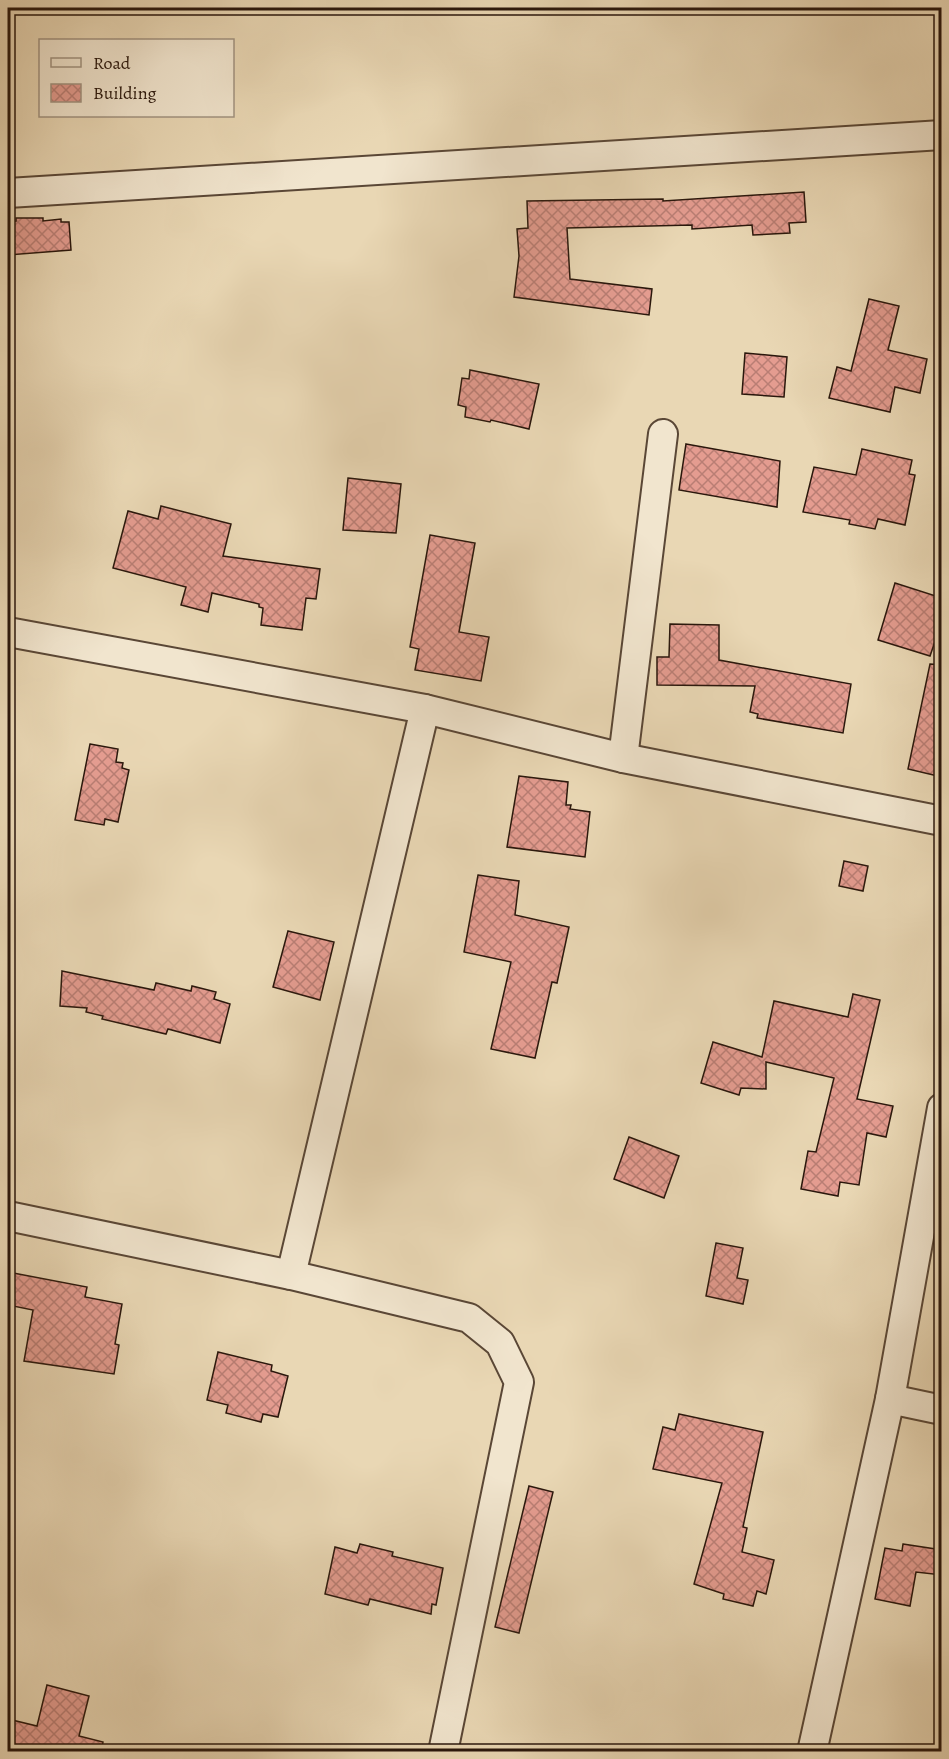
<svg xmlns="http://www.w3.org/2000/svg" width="949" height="1759" viewBox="0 0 949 1759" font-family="Alegreya,serif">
<defs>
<pattern id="building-cross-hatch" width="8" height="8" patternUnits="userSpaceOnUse" patternTransform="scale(1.5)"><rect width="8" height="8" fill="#e49c90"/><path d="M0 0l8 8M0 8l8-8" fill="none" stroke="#b97e74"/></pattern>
</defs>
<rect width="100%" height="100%" fill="#e9d7b4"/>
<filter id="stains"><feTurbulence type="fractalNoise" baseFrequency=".00333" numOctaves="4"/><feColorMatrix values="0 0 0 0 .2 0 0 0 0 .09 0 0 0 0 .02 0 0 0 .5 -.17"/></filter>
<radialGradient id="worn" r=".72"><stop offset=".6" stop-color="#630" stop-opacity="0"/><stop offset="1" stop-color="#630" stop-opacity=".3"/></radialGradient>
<g fill="url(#building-cross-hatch)" stroke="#2a170c" stroke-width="1.5">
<polygon points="804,192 806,222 789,223 790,233 753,235 752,225 692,229 692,225 567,228 570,279 652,289 649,315 514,297 519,256 517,229 528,228 527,201 663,199 663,201"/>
<polygon points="16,218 43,218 43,221 61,219 61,222 69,222 71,250 8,255 8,222 16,221"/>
<polygon points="869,299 899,306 888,350 927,359 920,393 895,387 890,412 829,398 837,367 851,371"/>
<polygon points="745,353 787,357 784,397 742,394"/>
<polygon points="470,370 539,384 529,429 491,420 490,422 465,417 466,407 458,405 462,378 469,379"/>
<polygon points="686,444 780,461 777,507 679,490"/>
<polygon points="862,449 912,460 909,474 915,475 905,525 878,519 875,529 849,524 850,520 803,512 814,467 856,475"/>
<polygon points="348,478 401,484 396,533 343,530"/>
<polygon points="161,506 231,524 223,556 320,569 316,599 306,598 302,630 261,625 263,608 259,607 259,604 212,593 208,612 181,605 186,587 113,568 128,511 158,519"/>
<polygon points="430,535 475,543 459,632 489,637 481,681 415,670 419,649 410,647"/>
<polygon points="895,583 942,598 942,621 930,656 878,640"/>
<polygon points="670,624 719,625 719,660 851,684 843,733 757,718 758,714 750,712 755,686 657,685 657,657 669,657"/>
<polygon points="930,664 942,665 942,777 908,769"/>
<polygon points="90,744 118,749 116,762 123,763 122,768 129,770 118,822 105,819 104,825 75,820"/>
<polygon points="519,776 568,782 566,805 571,805 570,809 590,812 585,857 507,847"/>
<polygon points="844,861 868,866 863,891 839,886"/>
<polygon points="478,875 519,881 515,915 569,927 557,983 552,982 535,1058 491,1049 511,962 464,952"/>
<polygon points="288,931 334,942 320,1000 273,987"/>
<polygon points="62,971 154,990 156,983 191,991 192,986 216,992 214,999 230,1004 220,1043 168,1029 166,1034 102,1019 103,1016 86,1012 87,1008 60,1006"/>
<polygon points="853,994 880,1000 857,1099 893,1106 886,1137 867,1133 859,1185 840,1182 838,1196 801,1189 808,1151 816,1152 834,1078 766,1062 766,1089 741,1088 739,1095 701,1083 713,1042 762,1057 774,1001 848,1017"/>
<polygon points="629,1137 679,1156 664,1198 614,1179"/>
<polygon points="716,1243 743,1248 737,1278 748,1280 743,1304 706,1296"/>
<polygon points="8,1272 87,1287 85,1297 122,1304 115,1344 119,1345 114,1374 24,1361 33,1310 8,1305"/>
<polygon points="218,1352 272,1365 271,1371 288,1376 278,1417 263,1414 261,1422 226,1413 228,1405 207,1400"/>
<polygon points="679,1414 763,1432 743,1527 747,1528 742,1552 774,1560 766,1594 757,1591 753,1606 723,1599 724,1594 694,1584 722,1483 653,1469 663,1427 675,1430"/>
<polygon points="529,1486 553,1492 519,1633 495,1627"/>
<polygon points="360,1544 393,1552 392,1556 443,1568 436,1605 432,1604 431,1614 370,1599 368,1605 325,1594 335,1547 357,1553"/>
<polygon points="903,1544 942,1550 942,1575 916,1572 910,1606 875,1599 885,1548 902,1551"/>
<polygon points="47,1685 89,1696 79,1736 103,1742 101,1752 31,1752 8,1745 8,1719 37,1726"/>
</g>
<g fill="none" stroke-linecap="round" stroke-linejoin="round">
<g stroke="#5a4736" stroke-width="32">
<g id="minor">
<polyline points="8,193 942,135"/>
<polyline points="8,632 425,709 623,758 942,821"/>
<polyline points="623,758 663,434"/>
<polyline points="8,1216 291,1275 469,1318 500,1343 519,1382 443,1752"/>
<polyline points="291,1275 425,709"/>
<polyline points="890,1399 942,1410"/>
<polyline points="812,1752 890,1399 942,1108"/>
</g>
</g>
<use href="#minor" stroke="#f1e5ce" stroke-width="28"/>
</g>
<rect width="949" height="1759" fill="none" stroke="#e9d7b4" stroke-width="30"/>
<rect x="9" y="9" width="931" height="1741" fill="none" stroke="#2a170c" stroke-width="3"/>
<rect x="15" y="15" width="919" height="1729" fill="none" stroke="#2a170c" stroke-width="1.5"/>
<rect x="39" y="39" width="195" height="78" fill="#f1e5ce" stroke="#a19380" stroke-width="1.5"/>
<rect x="51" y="58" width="30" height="9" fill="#f1e5ce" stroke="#a19380" stroke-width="1.5"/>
<text x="93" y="69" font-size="18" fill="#2a170c">Road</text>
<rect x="51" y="84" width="30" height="18" fill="url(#building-cross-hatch)" stroke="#a19380" stroke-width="1.5"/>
<text x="93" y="99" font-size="18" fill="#2a170c">Building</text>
<rect width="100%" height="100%" filter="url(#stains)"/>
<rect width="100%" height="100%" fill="url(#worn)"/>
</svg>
